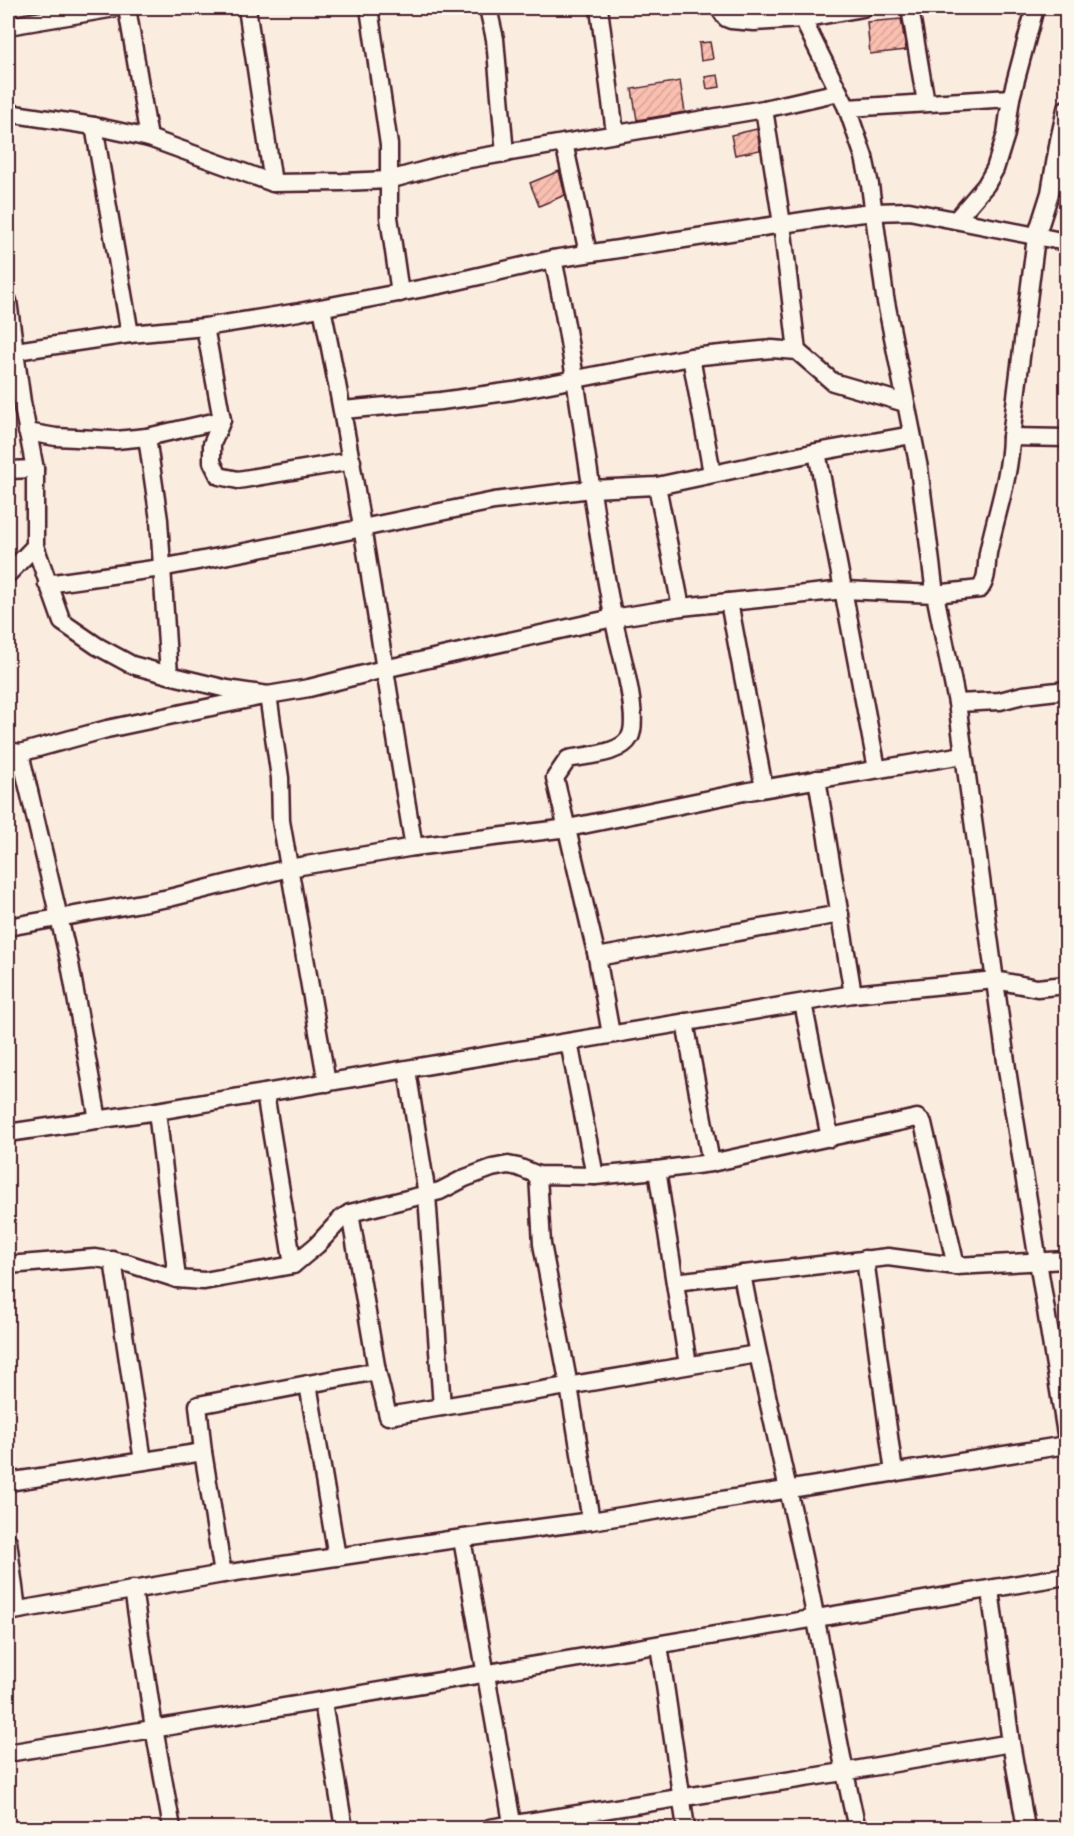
<svg xmlns="http://www.w3.org/2000/svg" width="1074" height="1836" viewBox="0 0 1074 1836" font-family="'Comic Neue',sans-serif">
<defs>
<pattern id="building-hatch" width="6" height="6" patternUnits="userSpaceOnUse" patternTransform="scale(1.5)"><rect width="6" height="6" fill="#f9bfb1"/><path d="M-1 1l2-2M0 6l6-6M5 7l2-2" fill="none" stroke="#d7a498"/></pattern>
</defs>
<rect width="100%" height="100%" fill="#fbece0"/>
<filter id="ink" filterUnits="userSpaceOnUse"><feTurbulence type="fractalNoise" baseFrequency=".0167" numOctaves="2"/><feDisplacementMap in="SourceGraphic" scale="12" xChannelSelector="R" yChannelSelector="G"/><feConvolveMatrix kernelMatrix="1 2 1 2 8 2 1 2 1" color-interpolation-filters="sRGB"/></filter>
<g filter="url(#ink)">
<g fill="url(#building-hatch)" stroke="#4a1f2b" stroke-width="1.5">
<polygon points="901,19 906,50 870,54 867,22"/>
<polygon points="710,42 713,59 701,61 699,43"/>
<polygon points="718,75 720,87 707,89 705,77"/>
<polygon points="680,81 685,112 637,120 632,89"/>
<polygon points="757,129 760,150 735,155 731,135"/>
<polygon points="559,171 565,195 539,206 530,183"/>
</g>
<g fill="none" stroke-linecap="round" stroke-linejoin="round">
<g stroke="#4a1f2b" stroke-width="21">
<g id="minor">
<polyline points="127,8 149,138"/>
<polyline points="247,8 273,183"/>
<polyline points="369,8 389,145 389,217 400,293"/>
<polyline points="488,8 495,39 505,154"/>
<polyline points="599,8 615,133"/>
<polyline points="719,8 726,18 731,20 754,22 802,19 863,8"/>
<polyline points="797,8 847,108 864,157 870,185 885,297 919,468 935,594 957,703 1008,1076 1066,1434"/>
<polyline points="910,8 926,103"/>
<polyline points="8,26 115,8"/>
<polyline points="847,108 1011,98"/>
<polyline points="764,109 782,224 797,351"/>
<polyline points="8,113 94,126 149,138 273,183 343,182 389,180 458,161 764,109 839,92"/>
<polyline points="94,126 130,334"/>
<polyline points="564,143 588,253"/>
<polyline points="956,220 986,185 995,169 1006,134 1011,98 1035,8"/>
<path d="M553,259c27,122 37,248 63,371 5,23 24,88 14,107 -10,18 -44,18 -62,22l-13,19 42,179 14,77"/>
<polyline points="8,301 22,402 35,469 35,546 8,574"/>
<path d="M322,308c37,179 61,359 92,539"/>
<polyline points="205,327 222,420 212,444 212,462 219,476 238,480 352,461"/>
<polyline points="16,351 130,334 205,327 299,312 440,285 553,259 829,217 874,212 909,211 1066,242"/>
<polyline points="691,357 712,473"/>
<polyline points="343,410 441,401 513,391 691,357 772,349 797,351 833,382 905,403"/>
<polyline points="27,432 56,437 116,440 147,437 222,420"/>
<polyline points="147,437 159,520 169,675"/>
<polyline points="1011,437 1066,438"/>
<polyline points="817,452 877,769"/>
<polyline points="8,470 35,469"/>
<polyline points="657,486 681,607"/>
<path d="M35,546l27,76 35,24 35,19 37,10 58,14 41,6 41,-7 75,-19 229,-51 68,-11 163,-17 91,4 45,-5c8,-11 6,-23 8,-36 8,-39 22,-76 23,-116l25,-200 14,-44 9,-53 7,-31"/>
<polyline points="47,584 161,568 250,551 494,501 591,489 657,486 817,452 912,435"/>
<polyline points="729,602 764,788"/>
<polyline points="957,703 1000,701 1023,695 1066,690"/>
<polyline points="8,751 20,753 107,729 268,695 280,778 281,821 327,1083"/>
<polyline points="20,753 70,964 98,1120"/>
<polyline points="817,779 853,994"/>
<polyline points="8,927 169,898 289,868 414,847 568,828 749,791 963,755"/>
<polyline points="597,957 840,914"/>
<polyline points="803,1003 830,1138"/>
<polyline points="685,1022 711,1163"/>
<polyline points="569,1042 595,1176"/>
<polyline points="407,1070 427,1195 442,1407"/>
<polyline points="265,1093 293,1265"/>
<polyline points="157,1111 177,1279"/>
<polyline points="8,1133 157,1111 853,994 995,980 1037,988 1066,985"/>
<polyline points="657,1170 688,1365"/>
<polyline points="538,1175 542,1244 569,1386 591,1521"/>
<polyline points="350,1213 377,1371 388,1416 757,1354"/>
<polyline points="865,1259 894,1473"/>
<polyline points="113,1260 143,1461"/>
<polyline points="8,1265 95,1258 127,1263 177,1279 204,1281 293,1265 317,1245 342,1218 350,1213 440,1191 465,1178 492,1168 508,1165 518,1167 538,1175 595,1176 657,1170 711,1163 917,1118 923,1123 956,1266"/>
<path d="M742,1274c20,108 47,214 69,321 16,78 28,156 46,233"/>
<polyline points="675,1282 888,1257 956,1266 1066,1260"/>
<polyline points="308,1384 337,1557"/>
<polyline points="8,1482 203,1452"/>
<polyline points="462,1539 513,1828"/>
<polyline points="8,1541 17,1610"/>
<polyline points="223,1574 203,1452 198,1405 377,1371"/>
<polyline points="133,1589 154,1728 172,1828"/>
<polyline points="990,1590 1011,1743 1026,1828"/>
<polyline points="8,1612 223,1574 449,1540 591,1521 1066,1445"/>
<polyline points="659,1645 686,1828"/>
<polyline points="323,1702 344,1828"/>
<path d="M8,1753c352,-60 706,-116 1058,-177"/>
<polyline points="489,1828 843,1772 1011,1743"/>
</g>
</g>
<use href="#minor" stroke="#fbf7ec" stroke-width="16"/>
</g>
</g>
<rect width="1074" height="1836" fill="none" stroke="#fbf7ec" stroke-width="30"/>
<rect x="15" y="15" width="1044" height="1806" fill="none" stroke="#4a1f2b" stroke-width="2" filter="url(#ink)"/>
</svg>
